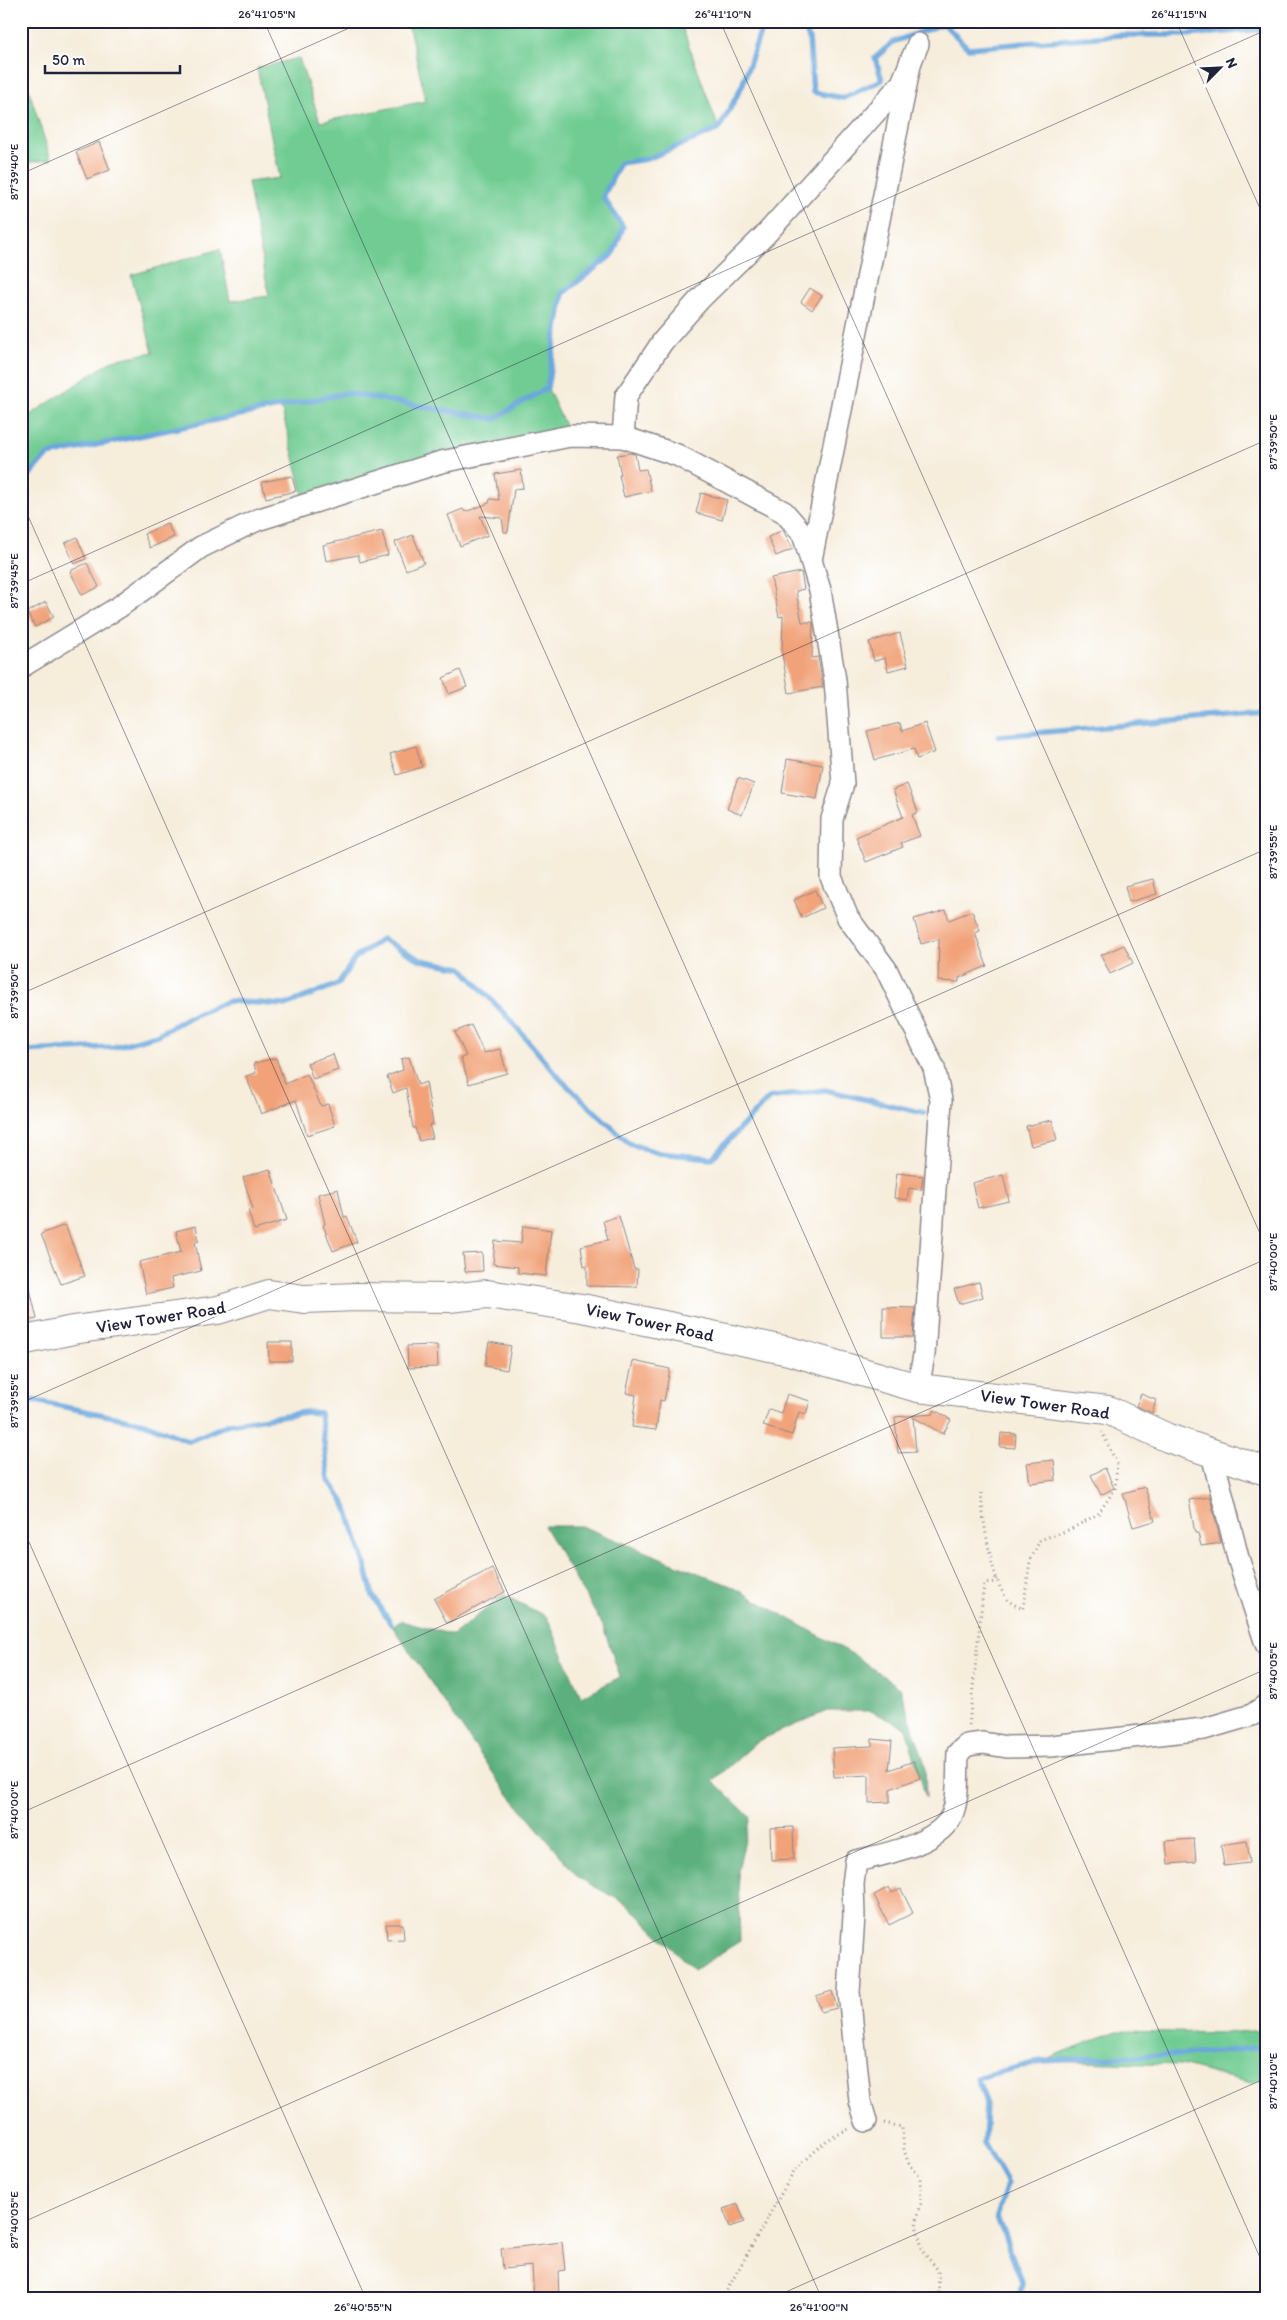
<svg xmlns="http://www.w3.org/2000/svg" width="1287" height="2320" viewBox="0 0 1287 2320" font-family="Itim,sans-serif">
<rect width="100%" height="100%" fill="#fff"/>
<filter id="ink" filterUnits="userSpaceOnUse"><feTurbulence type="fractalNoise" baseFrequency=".02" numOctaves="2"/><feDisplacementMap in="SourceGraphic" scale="10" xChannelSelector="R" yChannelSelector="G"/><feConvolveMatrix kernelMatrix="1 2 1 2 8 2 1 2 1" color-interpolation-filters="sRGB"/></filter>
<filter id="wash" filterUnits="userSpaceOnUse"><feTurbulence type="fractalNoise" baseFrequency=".0096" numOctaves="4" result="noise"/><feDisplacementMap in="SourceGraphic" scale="20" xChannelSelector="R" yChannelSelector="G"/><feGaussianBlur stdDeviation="1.12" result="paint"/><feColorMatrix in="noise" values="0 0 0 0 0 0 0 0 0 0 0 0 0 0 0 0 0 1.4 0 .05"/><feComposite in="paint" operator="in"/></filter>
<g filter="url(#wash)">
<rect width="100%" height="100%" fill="#f6eddb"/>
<g fill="#71cc93" stroke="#4a7767">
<polygon points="415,21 680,21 719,129 647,159 620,163 603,197 623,227 613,254 563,293 547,387 570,436 306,505 281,407 49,455 21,477 21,398 30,415 113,360 153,352 131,275 220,249 230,301 269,296 248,182 280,178 257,68 299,58 320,122 426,101 408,23"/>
<polygon points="21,65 51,160 21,163"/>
<polygon points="1266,2030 1266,2080 1251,2083 1180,2065 1041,2061 1117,2031 1224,2033"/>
</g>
<polygon fill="#5cb07d" stroke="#3f695c" points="544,1526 581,1526 731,1586 854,1655 900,1688 925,1764 926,1798 906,1728 871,1711 827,1711 758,1741 713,1781 750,1817 738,1871 740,1941 694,1970 628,1905 579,1878 502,1786 392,1626 401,1621 453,1635 504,1595 547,1617 581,1697 620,1677 603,1626"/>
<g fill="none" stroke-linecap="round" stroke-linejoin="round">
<g stroke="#6ba7dc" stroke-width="5.5">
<polyline points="800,21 809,38 813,92 843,98 882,80 875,58 893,42 951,21"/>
<polyline points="944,24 968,48 1120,35 1185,35 1266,29"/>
<polyline points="21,484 48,455 346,393 494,419 547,388 563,293 613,254 623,227 603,197 620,163 647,159 719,129 742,86 761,30 780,21"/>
<polyline points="999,736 1266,713"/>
<polyline points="21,1051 114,1047 157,1035 189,1017 229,1001 285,1005 338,984 355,958 382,939 421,960 462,968 512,1022 562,1081 630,1144 659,1153 712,1158 769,1098 825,1090 924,1113"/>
<polyline points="21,1398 144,1423 189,1441 229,1424 306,1412 320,1413 329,1480 346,1506 365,1564 373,1596 391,1624"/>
<polyline points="1019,2299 1022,2282 997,2217 1007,2184 984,2143 986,2102 977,2078 1041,2061 1218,2052 1266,2047"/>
</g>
</g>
<g id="blocks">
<g fill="#f1a278">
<polygon points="99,142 110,170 87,179 76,152"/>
<polygon points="810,288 822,296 812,310 801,302"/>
<polygon points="630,453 635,454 638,470 646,469 651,491 624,497 619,475 621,475 617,455"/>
<polygon points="521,470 523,488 514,489 508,532 504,532 502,518 480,516 488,535 460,546 448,515 463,509 465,512 489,503 490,499 499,500 495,474"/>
<polygon points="292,476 296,491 266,498 262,482"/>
<polygon points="701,493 727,500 722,520 696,513"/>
<polygon points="167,523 174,537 150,548 144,534"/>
<polygon points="783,530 793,549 776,556 768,537"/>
<polygon points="382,531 388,555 360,562 358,555 326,561 323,545"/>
<polygon points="413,535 424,563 406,570 395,542"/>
<polygon points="77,537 86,559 74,564 65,543"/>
<polygon points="87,563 99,587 82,595 70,571"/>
<polygon points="801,572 804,589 796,591 802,622 813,622 812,658 818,657 823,687 789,693 782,654 783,616 779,617 771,578"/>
<polygon points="46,602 54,617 35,627 27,612"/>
<polygon points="900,633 908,666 888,671 885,658 874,661 869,642"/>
<polygon points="460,670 467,687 449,694 443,678"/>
<polygon points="900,723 902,731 925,723 935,752 917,759 914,749 875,760 867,731"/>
<polygon points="416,746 422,767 397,775 390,754"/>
<polygon points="787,759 823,765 817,799 782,793"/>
<polygon points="738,778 754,784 742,815 727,809"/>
<polygon points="907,784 918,812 912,815 920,836 901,843 903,847 866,862 856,837 903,817 893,790"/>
<polygon points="1153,879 1157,894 1129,902 1125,886"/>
<polygon points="815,890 823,908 802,918 794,900"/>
<polygon points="946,910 949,920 972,911 980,931 975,933 987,966 959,978 959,982 938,981 939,939 921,944 914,919"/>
<polygon points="1124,945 1133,963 1110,974 1101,955"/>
<polygon points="471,1025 484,1053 500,1049 507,1073 469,1084 461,1058 466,1056 455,1032"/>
<polygon points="333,1054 338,1070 313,1079 307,1063"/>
<polygon points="409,1057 418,1085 426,1082 433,1124 429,1125 433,1138 419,1141 415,1128 413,1128 406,1088 393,1093 387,1076 403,1070 401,1059"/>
<polygon points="276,1058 285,1084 307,1074 321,1106 328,1104 335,1126 307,1135 296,1100 261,1114 246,1076 256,1073 254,1063"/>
<polygon points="1052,1120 1057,1140 1031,1146 1026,1126"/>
<polygon points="270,1169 287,1220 254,1230 248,1210 253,1209 243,1177"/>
<polygon points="897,1173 923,1176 921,1190 909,1188 907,1200 894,1198"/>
<polygon points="1003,1175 1009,1201 978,1208 972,1183"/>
<polygon points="338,1189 344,1217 347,1216 357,1242 333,1251 323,1225 325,1224 318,1194"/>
<polygon points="619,1216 634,1269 638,1269 637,1287 587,1286 587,1265 584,1266 581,1246 608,1240 603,1221"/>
<polygon points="65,1225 85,1276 61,1284 41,1234"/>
<polygon points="196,1226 199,1241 195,1242 201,1271 171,1278 173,1288 146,1294 139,1262 181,1252 176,1231"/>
<polygon points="523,1226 551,1230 546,1276 518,1273 518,1267 493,1264 495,1241 521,1243"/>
<polygon points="482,1253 483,1271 465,1272 463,1254"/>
<polygon points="21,1276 27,1276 37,1319 21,1322"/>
<polygon points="979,1282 983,1297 959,1304 954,1289"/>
<polygon points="883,1307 915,1308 913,1337 883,1337"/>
<polygon points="268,1342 292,1342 292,1361 269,1361"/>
<polygon points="489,1342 511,1346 507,1370 485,1366"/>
<polygon points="437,1345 438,1367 408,1368 407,1346"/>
<polygon points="633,1361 670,1369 664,1401 660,1400 656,1430 632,1427 636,1395 626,1393"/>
<polygon points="787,1394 810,1401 806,1414 799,1412 792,1435 763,1426 769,1409 781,1413"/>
<polygon points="1141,1394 1156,1400 1152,1413 1136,1406"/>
<polygon points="935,1410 951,1420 943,1434 913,1417 916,1452 898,1453 895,1417 933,1414"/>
<polygon points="1001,1433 1016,1434 1015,1448 1000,1447"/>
<polygon points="1054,1460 1056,1480 1030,1483 1027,1463"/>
<polygon points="1105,1468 1114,1488 1101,1495 1091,1475"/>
<polygon points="1145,1487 1155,1521 1133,1527 1123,1493"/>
<polygon points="1210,1497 1221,1543 1201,1546 1198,1533 1195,1533 1189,1500"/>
<polygon points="492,1568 505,1592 447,1623 434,1599"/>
<polygon points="872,1739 892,1741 889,1770 914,1761 920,1778 890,1789 890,1802 869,1803 869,1775 834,1777 832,1748 872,1746"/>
<polygon points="793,1827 794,1859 771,1860 770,1828"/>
<polygon points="1194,1839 1196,1862 1168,1864 1166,1841"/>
<polygon points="1247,1841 1250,1863 1224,1866 1221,1845"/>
<polygon points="889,1887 892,1893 901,1889 913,1913 889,1925 874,1895"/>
<polygon points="386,1924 403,1924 404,1939 387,1940"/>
<polygon points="832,1991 837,2008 821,2012 816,1996"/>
<polygon points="738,2204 745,2222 730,2227 723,2209"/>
<polygon points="562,2242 565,2270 558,2271 559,2299 534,2299 532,2266 503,2269 501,2249"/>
</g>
</g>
</g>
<g filter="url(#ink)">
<use href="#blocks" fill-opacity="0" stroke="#8c888b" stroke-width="1"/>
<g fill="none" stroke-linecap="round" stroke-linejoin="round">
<g stroke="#8c888b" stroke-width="24">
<g id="minor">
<polyline points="623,437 626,396 663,341 699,300 765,235 902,83 918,44"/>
<polyline points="811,560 911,60"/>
<polyline points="21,667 119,607 201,547 257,520 441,462 570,436 623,437 677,455 784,512 803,534 820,590 835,680 843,784 832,819 831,877 848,918 886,969 934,1068 941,1100 924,1355 918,1388"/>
<polyline points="1212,1454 1238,1558 1266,1644"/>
<path d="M866,2121l-6,-20 -11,-109 5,-76 -1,-32 3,-23c29,-7 86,-17 97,-49 6,-16 4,-42 5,-59l9,-8 16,-2 24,4 44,-1 153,-17 48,-14 14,-10"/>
</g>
</g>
<g stroke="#8c888b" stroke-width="30">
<polyline id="tertiary" points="21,1341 73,1330 218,1310 269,1294 304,1299 357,1297 449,1298 487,1294 582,1308 789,1351 918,1388 1108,1410 1168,1438 1266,1471"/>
</g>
<g stroke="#8c888b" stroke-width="3" stroke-dasharray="1 4" stroke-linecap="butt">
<path d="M981,1493c2,27 10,84 25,105 3,5 12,8 17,11l7,-48 10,-21 31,-11 27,-15 17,-25 2,-25 -15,-32"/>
<polyline points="969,1725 984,1584 994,1582 997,1577"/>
<polyline points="884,2123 902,2127 904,2150 908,2162 920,2177 921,2203 916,2225 923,2252 938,2270 939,2299"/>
<polyline points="722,2299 794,2171 827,2140 849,2129"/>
</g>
<use href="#minor" stroke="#fff" stroke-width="21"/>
<use href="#tertiary" stroke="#fff" stroke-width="28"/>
</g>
</g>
<path fill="none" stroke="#22223b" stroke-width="1" stroke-opacity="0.45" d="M264,21l1002,2250M720,21l546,1226M1176,21l90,201M21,174l344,-153M21,500l801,1799M21,584l1245,-554M21,994l1245,-554M21,1403l1245,-554M21,1524l345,775M21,1813l1245,-554M21,2223l1245,-554M770,2299l496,-221"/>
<g text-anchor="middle" stroke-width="4.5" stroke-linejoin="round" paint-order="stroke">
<g font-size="18" fill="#22223b" stroke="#fff">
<text transform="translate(161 1317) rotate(-9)" y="6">View Tower Road</text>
<text transform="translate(650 1322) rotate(12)" y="6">View Tower Road</text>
<text transform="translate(1045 1404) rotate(8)" y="6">View Tower Road</text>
</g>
</g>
<rect width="1287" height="2320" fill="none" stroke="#fff" stroke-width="55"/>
<g transform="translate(1220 68) rotate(66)" stroke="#ffffff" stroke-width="4" paint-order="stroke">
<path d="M0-4L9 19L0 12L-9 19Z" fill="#22223b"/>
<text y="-8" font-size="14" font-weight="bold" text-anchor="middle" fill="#22223b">N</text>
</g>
<path d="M45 65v8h135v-8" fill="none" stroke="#22223b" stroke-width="2.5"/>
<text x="52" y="65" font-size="15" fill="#22223b" stroke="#ffffff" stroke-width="4" paint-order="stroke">50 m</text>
<rect x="28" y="28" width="1232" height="2264" fill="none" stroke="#22223b" stroke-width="2"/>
<g font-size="12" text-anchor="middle" fill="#22223b">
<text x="267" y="18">26°41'05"N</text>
<text x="723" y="18">26°41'10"N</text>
<text x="1179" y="18">26°41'15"N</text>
<text transform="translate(14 172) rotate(-90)" y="4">87°39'40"E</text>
<text transform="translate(1273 442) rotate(-90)" y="4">87°39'50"E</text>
<text transform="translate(14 581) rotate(-90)" y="4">87°39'45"E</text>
<text transform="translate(1273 852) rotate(-90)" y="4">87°39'55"E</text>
<text transform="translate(14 991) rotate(-90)" y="4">87°39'50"E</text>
<text transform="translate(1273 1262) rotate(-90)" y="4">87°40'00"E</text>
<text transform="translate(14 1401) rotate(-90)" y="4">87°39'55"E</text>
<text transform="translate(1273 1671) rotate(-90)" y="4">87°40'05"E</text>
<text transform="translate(14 1810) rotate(-90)" y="4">87°40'00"E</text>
<text transform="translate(1273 2081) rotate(-90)" y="4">87°40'10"E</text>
<text transform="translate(14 2220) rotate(-90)" y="4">87°40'05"E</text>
<text x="363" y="2311">26°40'55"N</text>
<text x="819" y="2311">26°41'00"N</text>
</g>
</svg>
